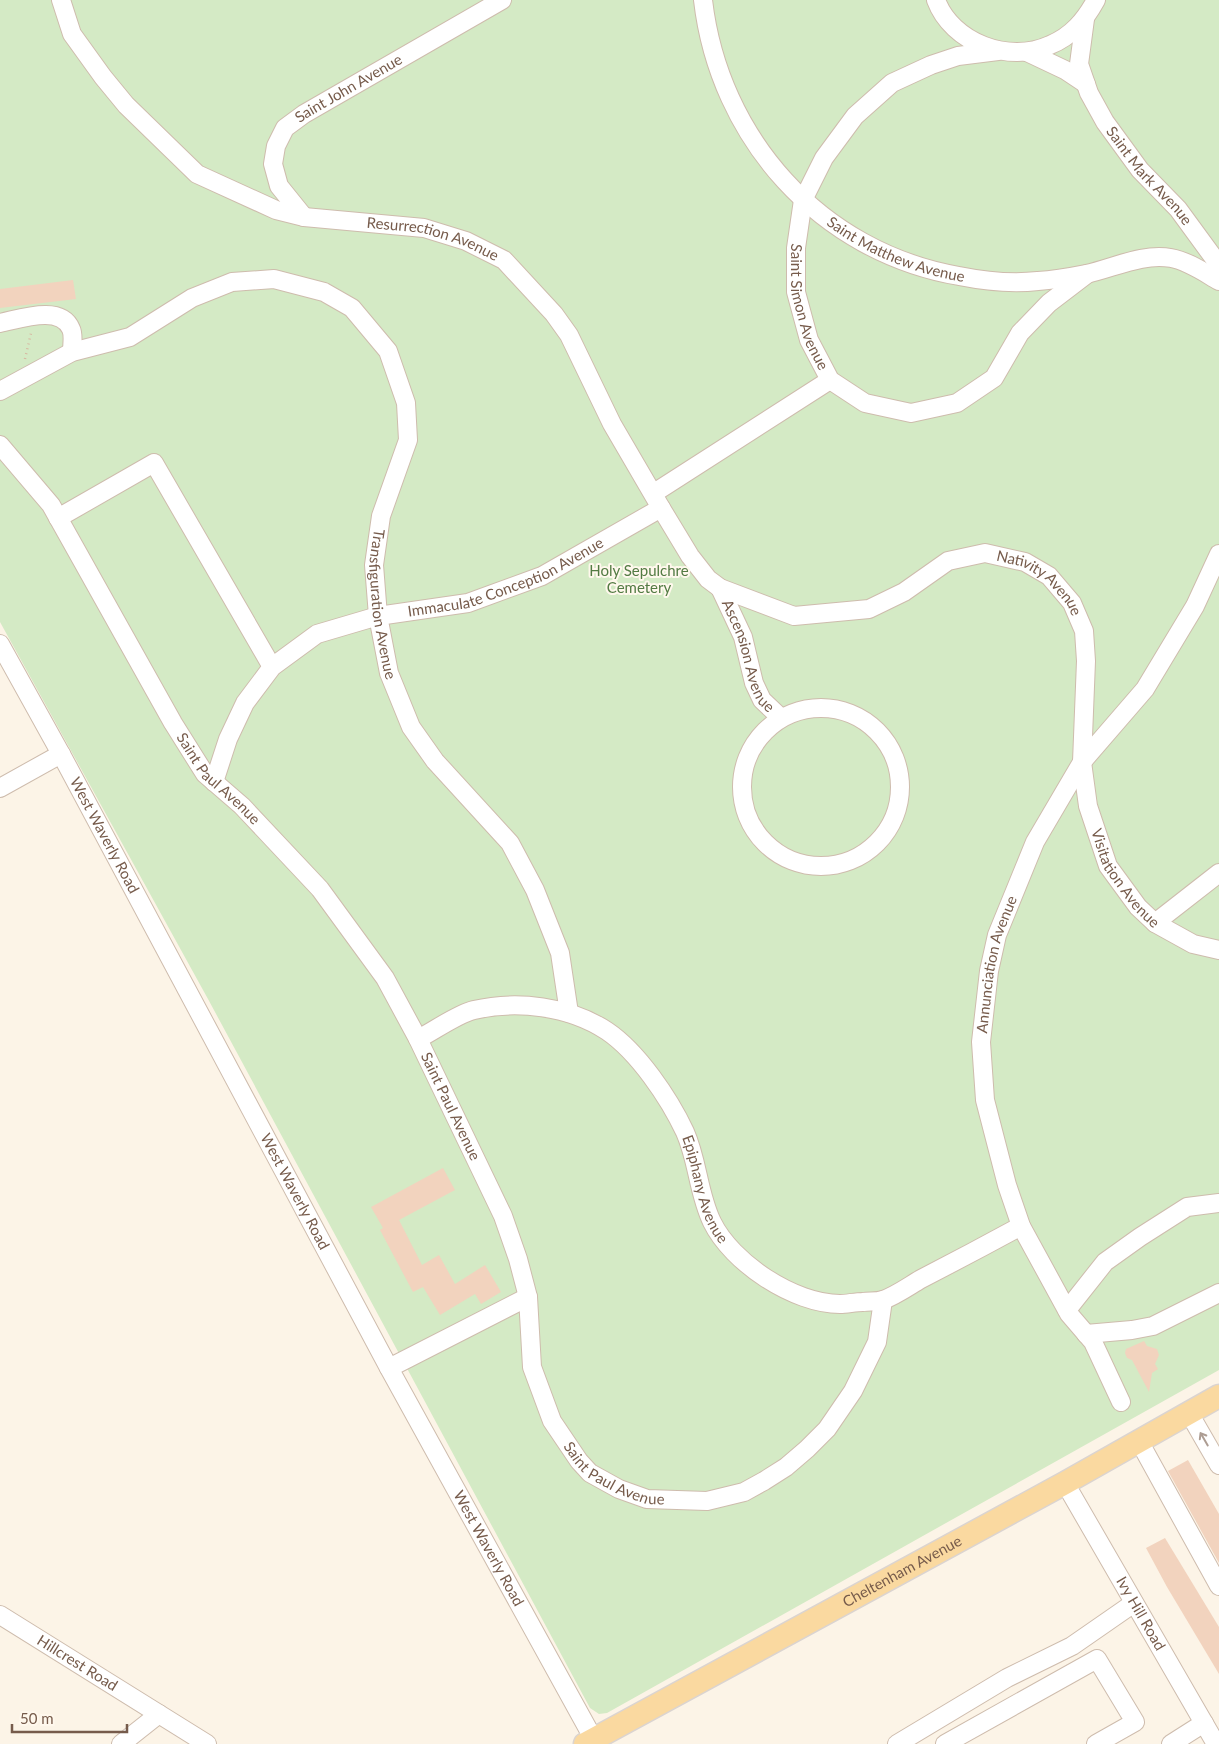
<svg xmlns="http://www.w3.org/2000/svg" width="1219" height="1744" viewBox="0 0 1219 1744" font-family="Lato,sans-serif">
<rect width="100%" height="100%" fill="#fcf4e7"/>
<polygon fill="#d4eac5" points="0,0 1219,0 1219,1370 607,1713 599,1714 590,1708 208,999 0,622"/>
<g fill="#f2d3be">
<polygon points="73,280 76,299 0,308 0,289"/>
<polygon points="443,1168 455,1190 399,1220 422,1265 439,1255 455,1284 485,1265 501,1292 481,1304 475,1294 440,1315 423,1287 413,1292 380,1230 383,1228 371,1207"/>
<polygon points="1144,1341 1147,1346 1157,1349 1159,1355 1155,1364 1158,1369 1152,1373 1149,1392 1132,1360 1127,1358 1125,1353 1126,1349"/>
<polygon points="1188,1460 1219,1514 1219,1563 1168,1471"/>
<polygon points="1165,1538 1219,1627 1219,1674 1167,1587 1146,1548"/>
</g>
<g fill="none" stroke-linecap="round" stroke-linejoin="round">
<g stroke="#cebcad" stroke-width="20">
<g id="minor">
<path id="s1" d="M61,0l11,34 31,43 23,28 71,69 79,36 28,7 120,11 42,13 38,19 50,54 15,21 43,89 49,84 29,48 18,23 12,9 74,28 75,-7 35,-17 44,-31 37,-8 40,9 24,14 23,27 12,28 2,30 -4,101 6,44 20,60 30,41 17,16 38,21 26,6"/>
<path id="s2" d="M703,0c16,138 117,252 256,276 25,5 53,8 79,5 16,-1 33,-4 48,-7 28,-6 56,-21 85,-16 17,3 34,15 48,23"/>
<path d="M936,0c16,43 73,64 114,45 22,-9 35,-25 46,-45"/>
<path id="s3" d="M1085,19l-6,45 10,29 16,29 35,48 38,39 41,56"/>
<path id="s4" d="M998,51l-40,5 -27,9 -39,18 -37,33 -31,42 -21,42 -7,48v44l13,48 21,40 35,23 46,10 46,-10 37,-25 26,-45 29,-30 38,-29"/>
<polyline points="1027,52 1065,70 1086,84"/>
<path id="s5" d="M304,217l-25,-31 -6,-22 3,-18 9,-18 19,-14 198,-114"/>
<path d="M0,323c20,-4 61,-19 71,6 3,6 1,16 1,23"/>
<path id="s6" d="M0,391l72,-39 58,-15 62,-39 40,-16 42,-3 50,13 28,16 36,43 18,52 2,37 -27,76 -7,49 4,51 11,57 22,54 24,34 75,82 25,47 25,63 9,60"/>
<path id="s7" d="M0,445l51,60 122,218 32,51 37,32 78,83 65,89 33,61 85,177 15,43 10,38 4,70 20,54 27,40 11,12 29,16 28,10 60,2 37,-9 20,-11 22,-14 21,-18 20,-20 26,-38 24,-49 6,-42"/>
<polyline points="654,493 830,380"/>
<polyline points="58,518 154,463 272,667"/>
<path id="s8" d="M720,588l23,49 11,46 8,17 19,18"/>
<path id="s9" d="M0,644l61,110 328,614 204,370"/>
<circle cx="821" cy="787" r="79"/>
<path id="s10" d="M214,782l14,-43 17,-36 27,-36 45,-33 61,-18 90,-13 74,-27 119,-68"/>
<polyline points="0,788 61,754"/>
<polyline points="1155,923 1219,873"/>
<path id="s11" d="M418,1039c16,-8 39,-25 56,-29 43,-10 95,-4 133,21 31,21 62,67 78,101 13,29 13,61 27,90 20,41 82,82 128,82 7,0 15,-2 23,-2 6,-1 14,0 20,-2 12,-4 26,-14 38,-21 33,-17 67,-35 100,-53"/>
<polyline points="1067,1310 1105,1262 1140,1237 1187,1207 1219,1203"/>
<polyline points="1086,1334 1132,1330 1153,1326 1219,1293"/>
<polyline points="389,1368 528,1297"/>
<path id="s12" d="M1121,1402l-28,-60 -24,-28 -48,-88 -14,-41 -22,-85 -4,-58 8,-71 8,-36 38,-93 47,-80 63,-73 50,-83 24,-52"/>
<polyline points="1189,1413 1219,1465"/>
<polyline points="1139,1441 1219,1586"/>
<path id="s13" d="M1065,1483l151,261"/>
<path id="s14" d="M0,1615l207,129"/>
<polyline points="121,1744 159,1714"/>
<polyline points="897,1744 1007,1678 1072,1646 1134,1603"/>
<polyline points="945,1744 1097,1659 1135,1722 1096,1744"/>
<polyline points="1171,1744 1204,1723"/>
</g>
</g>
<g stroke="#dbd4d0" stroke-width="25">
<g id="major">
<path id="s15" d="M585,1744l480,-261 154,-87"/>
</g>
</g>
<polyline stroke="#d7b7a1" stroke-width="2.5" stroke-dasharray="1 4" stroke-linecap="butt" points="25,359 31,333"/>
<use href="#minor" stroke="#fff" stroke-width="18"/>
<use href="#major" stroke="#fad9a0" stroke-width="22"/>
</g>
<defs><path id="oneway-shaft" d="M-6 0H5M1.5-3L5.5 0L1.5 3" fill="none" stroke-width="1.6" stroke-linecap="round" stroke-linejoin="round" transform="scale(1.25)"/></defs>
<use stroke="#ad9d93" href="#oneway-shaft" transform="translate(1204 1439) rotate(-120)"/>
<g text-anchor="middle" stroke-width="4" stroke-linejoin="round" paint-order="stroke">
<g font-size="15" fill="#765b4b" stroke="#fff8ed">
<text dy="5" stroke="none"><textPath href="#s5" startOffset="176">Saint John Avenue</textPath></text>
<text dy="5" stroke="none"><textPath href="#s3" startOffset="179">Saint Mark Avenue</textPath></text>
<text dy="5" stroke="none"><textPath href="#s1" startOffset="471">Resurrection Avenue</textPath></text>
<text dy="5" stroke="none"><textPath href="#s2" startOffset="335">Saint Matthew Avenue</textPath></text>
<text dy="5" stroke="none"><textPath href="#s4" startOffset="370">Saint Simon Avenue</textPath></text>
<text dy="5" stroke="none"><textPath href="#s10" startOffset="384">Immaculate Conception Avenue</textPath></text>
<text dy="5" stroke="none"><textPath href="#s1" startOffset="1292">Nativity Avenue</textPath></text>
<text dy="5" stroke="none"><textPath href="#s6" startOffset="702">Transfiguration Avenue</textPath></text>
<text dy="5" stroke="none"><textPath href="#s8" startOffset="74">Ascension Avenue</textPath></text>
<text dy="5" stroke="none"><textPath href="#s7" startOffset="401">Saint Paul Avenue</textPath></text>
<text dy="5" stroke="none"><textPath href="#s9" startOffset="218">West Waverly Road</textPath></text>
<text dy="5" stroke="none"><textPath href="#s1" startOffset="1620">Visitation Avenue</textPath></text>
<text dy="5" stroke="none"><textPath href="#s12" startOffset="472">Annunciation Avenue</textPath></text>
<text dy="5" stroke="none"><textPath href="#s7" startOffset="806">Saint Paul Avenue</textPath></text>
<text dy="5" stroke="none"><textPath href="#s11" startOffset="391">Epiphany Avenue</textPath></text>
<text dy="5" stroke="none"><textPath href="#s9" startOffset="622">West Waverly Road</textPath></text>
<text dy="5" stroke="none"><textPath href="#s7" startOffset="1226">Saint Paul Avenue</textPath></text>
<text dy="5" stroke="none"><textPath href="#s9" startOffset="1028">West Waverly Road</textPath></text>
<text dy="5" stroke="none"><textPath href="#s15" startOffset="361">Cheltenham Avenue</textPath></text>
<text dy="5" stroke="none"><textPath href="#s13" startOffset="151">Ivy Hill Road</textPath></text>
<text dy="5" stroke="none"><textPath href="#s14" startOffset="91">Hillcrest Road</textPath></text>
</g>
<g font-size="15" fill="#537b43" stroke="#fff8ed">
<text x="639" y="576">Holy Sepulchre<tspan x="639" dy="17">Cemetery</tspan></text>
</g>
</g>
<path d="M12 1724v8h115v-8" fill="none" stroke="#765b4b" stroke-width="2.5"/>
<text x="20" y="1724" font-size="15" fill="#765b4b" stroke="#fff8ed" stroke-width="4" paint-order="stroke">50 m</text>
</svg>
